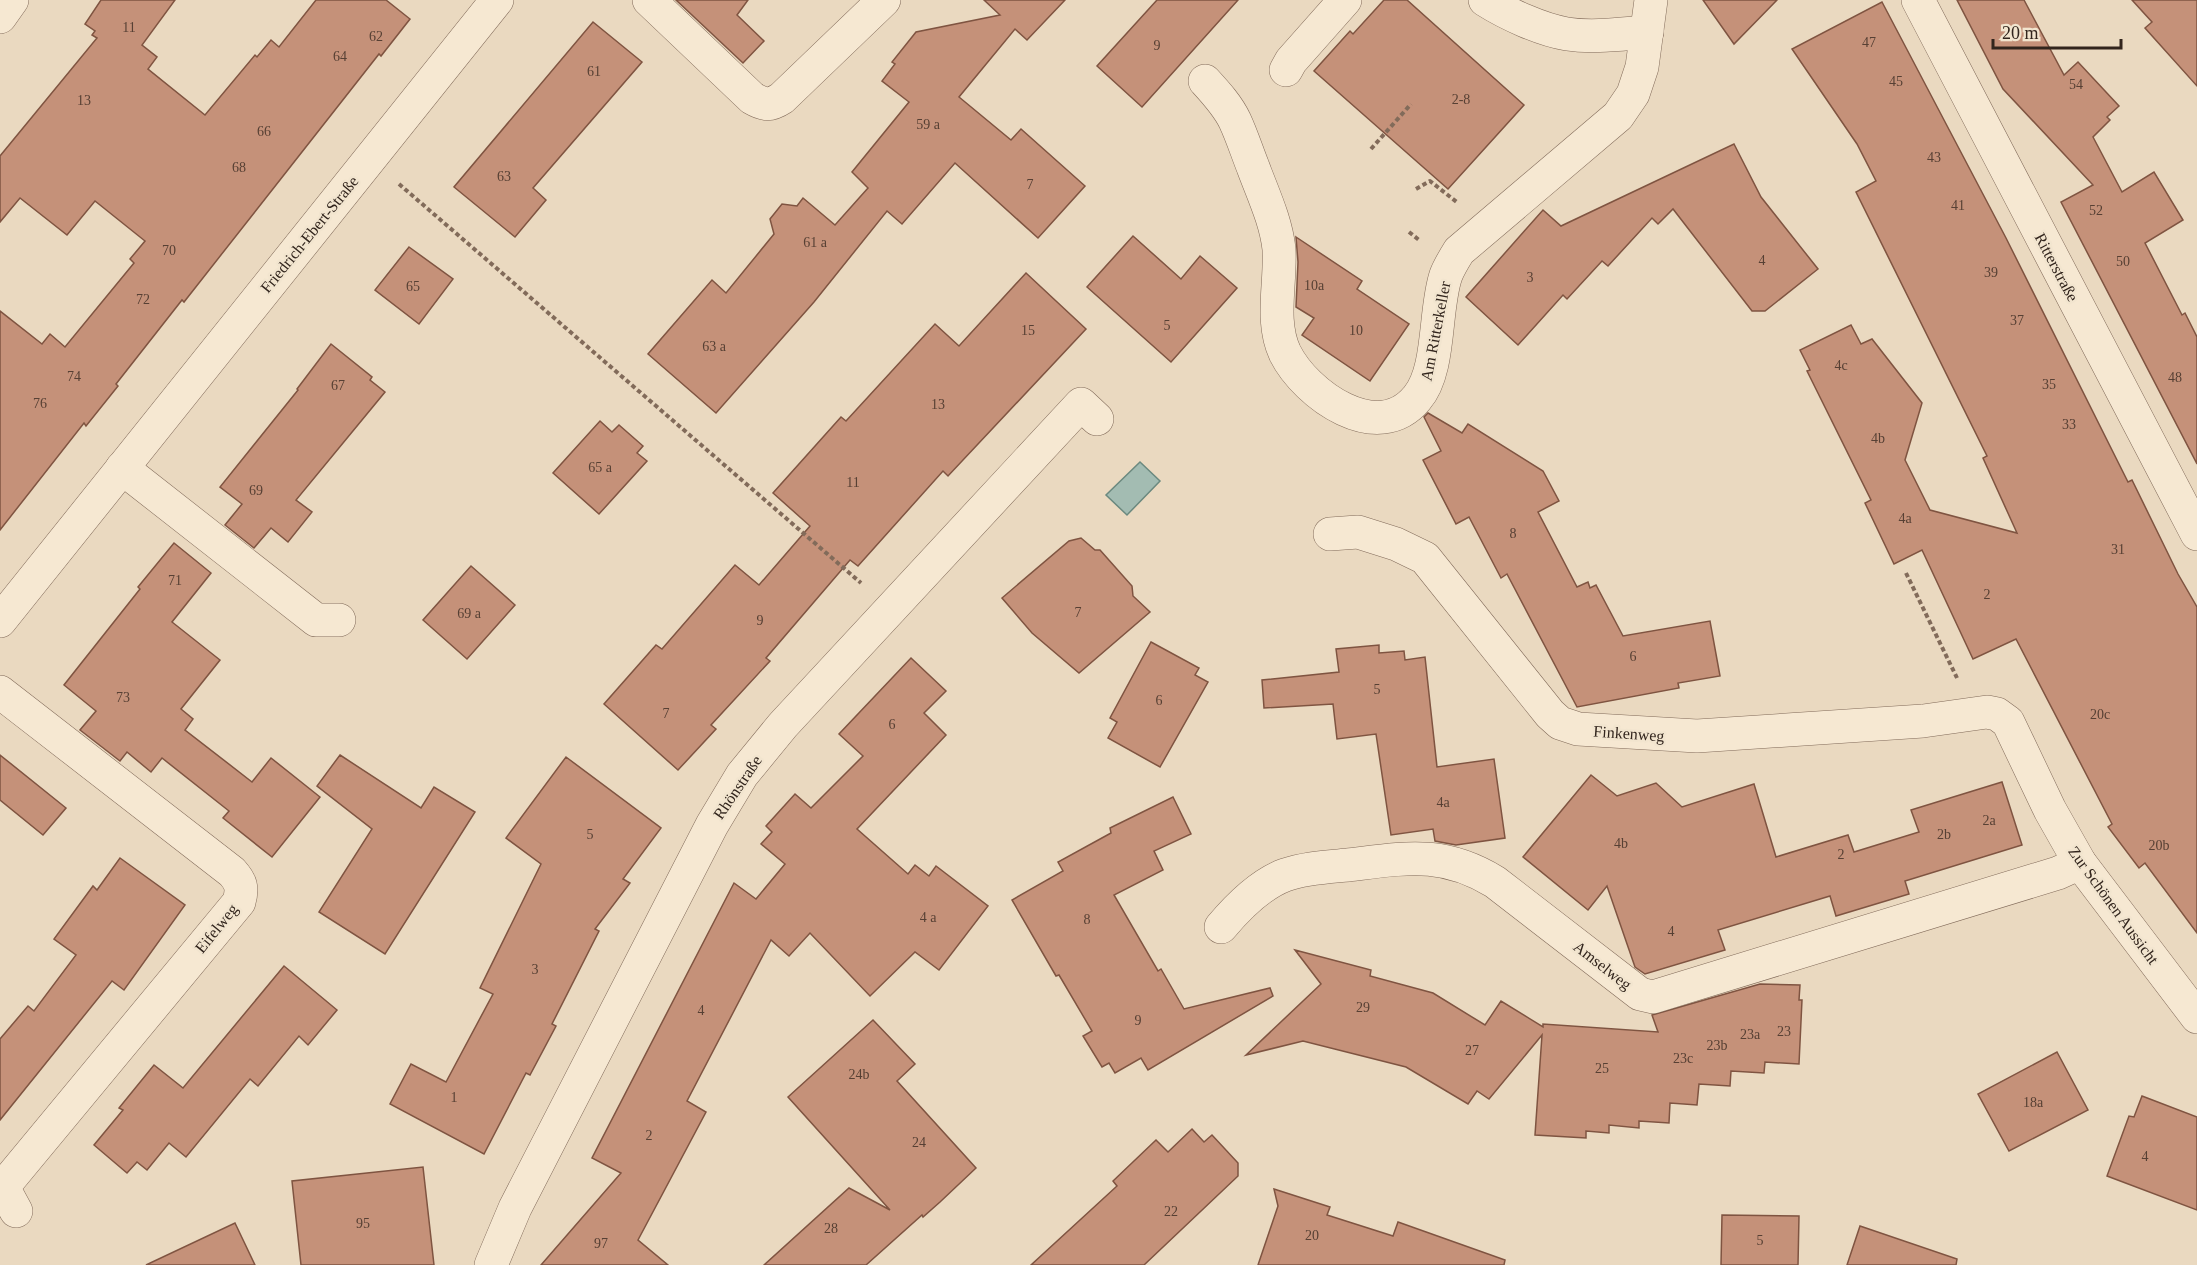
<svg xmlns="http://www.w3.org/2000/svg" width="2197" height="1265" viewBox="0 0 2197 1265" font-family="Georgia,serif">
<rect width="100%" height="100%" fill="#ead9c0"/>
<polygon fill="#a3bcb2" stroke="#6b897f" stroke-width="1.5" points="1140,462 1160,481 1127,515 1106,495"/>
<g fill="#c59179" stroke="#7f5441" stroke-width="1.5">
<polygon points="101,0 175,0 142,45 157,57 148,69 205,115 255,55 257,57 271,40 279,47 316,0 386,0 410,19 381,56 379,54 184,302 182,300 116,384 118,386 86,426 84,423 0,530 0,311 42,344 50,334 65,347 134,263 130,259 145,241 95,201 67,235 20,198 0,222 0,156 97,38 92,35 95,31 85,24"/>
<polygon points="676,0 748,0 737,15 764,41 743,63"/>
<polygon points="984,0 1065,0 1027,40 1015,29 959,97 1011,140 1021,129 1085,186 1038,238 955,163 902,224 887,211 814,302 716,413 648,354 712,280 726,293 774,234 770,219 782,204 797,206 803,198 835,225 868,188 852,172 909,102 882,81 895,64 892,62 916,32 1000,15"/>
<polygon points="1157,0 1238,0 1142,107 1097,66"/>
<polygon points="1384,0 1407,0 1524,105 1448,189 1314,71 1350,31 1353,34"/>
<polygon points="1703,0 1777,0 1734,44"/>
<polygon points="1957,0 2024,0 2064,75 2078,62 2119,106 2107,117 2110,120 2093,137 2122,192 2154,172 2183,220 2145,243 2182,315 2185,313 2197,337 2197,464 2061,202 2093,185 2003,89"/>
<polygon points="2132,0 2197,0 2197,86 2145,28 2152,22"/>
<polygon points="1882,2 2006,238 2128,482 2132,480 2178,574 2197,607 2197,933 2145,863 2139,868 2108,827 2112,824 2016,639 1973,659 1922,550 1894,564 1865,503 1871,500 1807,371 1810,370 1800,350 1851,325 1861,344 1872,339 1922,403 1905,460 1930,510 2017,533 1983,458 1987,456 1856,192 1876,181 1857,144 1792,49"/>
<polygon points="593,22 642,62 533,188 546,200 515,237 454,187"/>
<polygon points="1734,144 1761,197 1818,269 1765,311 1752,311 1673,209 1658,224 1652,218 1608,266 1602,261 1567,299 1563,295 1518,345 1466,297 1543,210 1561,226"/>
<polygon points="1133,236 1181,279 1200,256 1237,288 1171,362 1087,287"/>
<polygon points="1296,237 1362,281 1357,289 1409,324 1370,381 1302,335 1314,318 1296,307 1298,262"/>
<polygon points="409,247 453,279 419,324 375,290"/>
<polygon points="1026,273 1086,329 948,476 943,471 858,566 850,560 766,658 770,661 711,725 716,729 678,770 604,704 656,645 662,649 735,565 759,585 810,526 773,493 841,417 846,421 935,324 959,346"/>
<polygon points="331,344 372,377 370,380 385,392 296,500 312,512 288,542 271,528 254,548 225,525 242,504 220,487 298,390 297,389"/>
<polygon points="1428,413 1462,433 1468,424 1543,471 1559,501 1538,512 1577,587 1588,582 1590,588 1596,585 1623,636 1710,621 1720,676 1678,683 1679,688 1577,707 1507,574 1501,578 1469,517 1456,524 1423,460 1441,451 1424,417"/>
<polygon points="600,421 612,432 619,425 643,446 637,453 647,461 599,514 553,473"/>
<polygon points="1081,538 1095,550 1100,550 1132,586 1133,596 1150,612 1079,673 1032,633 1002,598 1069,541"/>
<polygon points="174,543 211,573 172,622 220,660 181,709 193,719 185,730 252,782 271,758 320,797 272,857 223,818 229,811 162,758 151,772 127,752 120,761 80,730 96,711 64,685 140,589 138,587"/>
<polygon points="471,566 515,605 467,659 423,620"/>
<polygon points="1151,642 1199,668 1195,675 1208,682 1160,767 1108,738 1117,722 1110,718"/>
<polygon points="1379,645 1379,653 1404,651 1405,660 1425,657 1437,767 1494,759 1505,838 1456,845 1435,841 1433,829 1391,835 1376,734 1337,739 1333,704 1264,708 1262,680 1339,672 1336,649"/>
<polygon points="911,658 946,691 924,713 946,735 857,829 908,874 915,865 929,876 936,866 988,906 939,970 915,952 870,996 810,933 789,956 771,940 687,1101 706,1112 638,1240 668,1265 541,1265 621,1173 592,1158 734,883 756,899 785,864 761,844 772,832 766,826 795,794 811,808 863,756 839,734"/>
<polygon points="0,755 66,808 43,835 0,800"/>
<polygon points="340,755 421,808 434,787 475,812 385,954 319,912 372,829 317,786"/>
<polygon points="566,757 661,828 623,879 630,883 595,929 599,931 552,1024 556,1026 530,1075 526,1073 484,1154 390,1104 411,1064 446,1082 493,994 480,988 541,864 506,838"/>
<polygon points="1591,775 1617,796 1656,783 1682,807 1754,784 1776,857 1848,835 1854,852 1919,832 1911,810 2002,782 2022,845 1905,881 1909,894 1836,916 1830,896 1718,930 1725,950 1645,974 1635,967 1607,886 1588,910 1523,857"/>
<polygon points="1173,797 1191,834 1154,851 1163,870 1114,895 1158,971 1161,969 1184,1009 1270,988 1273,996 1148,1070 1141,1058 1115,1073 1109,1063 1102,1067 1083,1036 1092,1031 1059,975 1056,976 1012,900 1063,871 1058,862 1111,833 1110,828"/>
<polygon points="120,858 185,905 124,990 112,981 0,1120 0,1039 28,1006 34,1011 76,955 54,939 93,886 97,890"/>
<polygon points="1295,950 1371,970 1370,976 1433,993 1485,1025 1501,1001 1543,1027 1543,1024 1658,1032 1652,1015 1760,984 1800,985 1799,1000 1802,1000 1799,1064 1765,1062 1764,1073 1731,1071 1730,1086 1699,1084 1697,1105 1670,1103 1669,1123 1639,1121 1639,1128 1609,1125 1609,1133 1586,1131 1586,1138 1535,1135 1542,1035 1489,1099 1477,1091 1468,1104 1406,1067 1303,1041 1246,1055 1321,984"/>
<polygon points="284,966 337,1010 308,1045 299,1036 258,1086 250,1079 186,1157 169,1143 147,1170 137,1162 127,1173 94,1145 123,1110 119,1108 154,1065 183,1088"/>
<polygon points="873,1020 915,1064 897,1081 976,1168 940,1202 923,1217 922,1215 866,1265 764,1265 849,1188 890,1210 788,1097"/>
<polygon points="2057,1052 2088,1110 2009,1151 1978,1094"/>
<polygon points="2142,1096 2197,1117 2197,1210 2107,1176 2129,1116 2134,1117"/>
<polygon points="1192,1129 1204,1142 1212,1135 1238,1163 1238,1176 1144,1265 1031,1265 1117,1186 1113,1181 1156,1140 1168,1152"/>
<polygon points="423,1167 434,1265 301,1265 292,1181"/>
<polygon points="1274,1189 1330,1207 1327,1215 1393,1236 1398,1222 1505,1260 1504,1265 1258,1265 1278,1206"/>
<polygon points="1722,1215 1799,1216 1798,1265 1721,1265"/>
<polygon points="235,1223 255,1265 146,1265"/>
<polygon points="1860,1226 1957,1259 1956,1265 1847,1265"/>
</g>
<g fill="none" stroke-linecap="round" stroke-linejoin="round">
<g stroke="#826b5a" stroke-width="34">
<g id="minor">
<path d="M649,0l103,98c12,7 18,8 30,0l102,-98"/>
<path d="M1485,0c22,14 57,30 82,34 26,4 54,0 80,-2"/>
<polyline points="1918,0 2197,534"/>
<polyline points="0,17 12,0"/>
<polyline points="1286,70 1291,61 1345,0"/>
<path d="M1205,81c11,12 23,25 30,40 7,15 12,31 18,46 10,27 23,54 26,82 2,35 -9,72 6,104 21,42 93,93 132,45 24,-28 17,-89 29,-123 3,-8 8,-16 13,-24l159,-135 15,-22 9,-27 9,-67"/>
<polyline points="122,468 316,620 339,620"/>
<polyline points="1330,534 1358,532 1396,544 1425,558 1550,714 1560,723 1578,729 1697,736 1923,721 1987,712 1997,714 2008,722 2050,810 2080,863 2197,1017"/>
<polyline points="0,621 497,0"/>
<path d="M0,692l232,180c9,10 11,16 7,30l-236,285 13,24"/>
<path d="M1221,927c16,-19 40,-43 64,-52 20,-7 42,-8 63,-10 58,-7 95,-15 147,17l145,112 13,3 405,-124 22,-10"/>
<polyline points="491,1265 515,1208 712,825 742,775 783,725 1081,404 1097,419"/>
</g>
</g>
<g stroke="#826b5a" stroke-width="4" stroke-dasharray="4.5 3" stroke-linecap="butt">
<polyline points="1371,149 1411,104"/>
<polyline points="399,184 861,583"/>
<polyline points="1416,189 1430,181 1458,203"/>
<polyline points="1409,232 1419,240"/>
<polyline points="1906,573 1957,678"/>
</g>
<use href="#minor" stroke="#f6e8d2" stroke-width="33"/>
</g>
<g text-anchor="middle" stroke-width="5" stroke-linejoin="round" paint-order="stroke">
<g font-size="14" fill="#574034">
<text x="129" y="32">11</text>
<text x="376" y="41">62</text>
<text x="1869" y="47">47</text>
<text x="1157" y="50">9</text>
<text x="340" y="61">64</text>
<text x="594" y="76">61</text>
<text x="1896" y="86">45</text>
<text x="2076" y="89">54</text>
<text x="1461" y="104">2-8</text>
<text x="84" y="105">13</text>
<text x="928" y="129">59 a</text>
<text x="264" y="136">66</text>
<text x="1934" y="162">43</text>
<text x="239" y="172">68</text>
<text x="504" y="181">63</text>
<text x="1030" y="189">7</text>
<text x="1958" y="210">41</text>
<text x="2096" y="215">52</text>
<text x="815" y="247">61 a</text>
<text x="169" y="255">70</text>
<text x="1762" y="265">4</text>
<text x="2123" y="266">50</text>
<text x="1991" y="277">39</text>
<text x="1530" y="282">3</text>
<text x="1314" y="290">10a</text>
<text x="413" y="291">65</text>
<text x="143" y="304">72</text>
<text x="2017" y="325">37</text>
<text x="1167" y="330">5</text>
<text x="1028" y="335">15</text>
<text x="1356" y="335">10</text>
<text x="714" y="351">63 a</text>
<text x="1841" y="370">4c</text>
<text x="74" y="381">74</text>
<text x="2175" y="382">48</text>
<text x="2049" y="389">35</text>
<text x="338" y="390">67</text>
<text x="40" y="408">76</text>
<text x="938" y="409">13</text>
<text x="2069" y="429">33</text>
<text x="1878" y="443">4b</text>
<text x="600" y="472">65 a</text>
<text x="853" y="487">11</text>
<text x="256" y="495">69</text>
<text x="1905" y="523">4a</text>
<text x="1513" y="538">8</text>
<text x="2118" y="554">31</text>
<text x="175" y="585">71</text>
<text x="1987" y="599">2</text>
<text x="1078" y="617">7</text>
<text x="469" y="618">69 a</text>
<text x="760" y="625">9</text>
<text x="1633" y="661">6</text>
<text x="1377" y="694">5</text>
<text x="123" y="702">73</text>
<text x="1159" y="705">6</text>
<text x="666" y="718">7</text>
<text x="2100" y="719">20c</text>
<text x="892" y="729">6</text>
<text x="1443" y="807">4a</text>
<text x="1989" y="825">2a</text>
<text x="590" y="839">5</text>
<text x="1944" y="839">2b</text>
<text x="1621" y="848">4b</text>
<text x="2159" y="850">20b</text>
<text x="1841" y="859">2</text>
<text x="928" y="922">4 a</text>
<text x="1087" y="924">8</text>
<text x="1671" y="936">4</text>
<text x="535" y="974">3</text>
<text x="1363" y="1012">29</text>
<text x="701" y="1015">4</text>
<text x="1138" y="1025">9</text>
<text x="1784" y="1036">23</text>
<text x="1750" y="1039">23a</text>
<text x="1717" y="1050">23b</text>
<text x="1472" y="1055">27</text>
<text x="1683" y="1063">23c</text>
<text x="1602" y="1073">25</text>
<text x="859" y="1079">24b</text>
<text x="454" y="1102">1</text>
<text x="2033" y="1107">18a</text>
<text x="649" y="1140">2</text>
<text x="919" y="1147">24</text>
<text x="2145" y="1161">4</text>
<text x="1171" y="1216">22</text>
<text x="363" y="1228">95</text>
<text x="831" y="1233">28</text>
<text x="1312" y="1240">20</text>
<text x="1760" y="1245">5</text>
<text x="601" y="1248">97</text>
</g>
<g font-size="16" fill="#32251d" stroke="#f2e5cf">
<text transform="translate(309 234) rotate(-51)" y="6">Friedrich-Ebert-Straße</text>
<text transform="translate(2057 267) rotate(62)" y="6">Ritterstraße</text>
<text transform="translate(1435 331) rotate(-79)" y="6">Am Ritterkeller</text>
<text transform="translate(1629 733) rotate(4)" y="6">Finkenweg</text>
<text transform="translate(737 787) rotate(-56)" y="6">Rhönstraße</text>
<text transform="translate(2114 905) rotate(54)" y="6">Zur Schönen Aussicht</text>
<text transform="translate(216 928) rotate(-51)" y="6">Eifelweg</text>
<text transform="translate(1603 965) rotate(38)" y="6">Amselweg</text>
</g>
</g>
<path d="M1993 39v9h128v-9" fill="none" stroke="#32251d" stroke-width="3"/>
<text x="2002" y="39" font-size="18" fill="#32251d" stroke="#f2e5cf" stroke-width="4.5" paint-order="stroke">20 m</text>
</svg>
